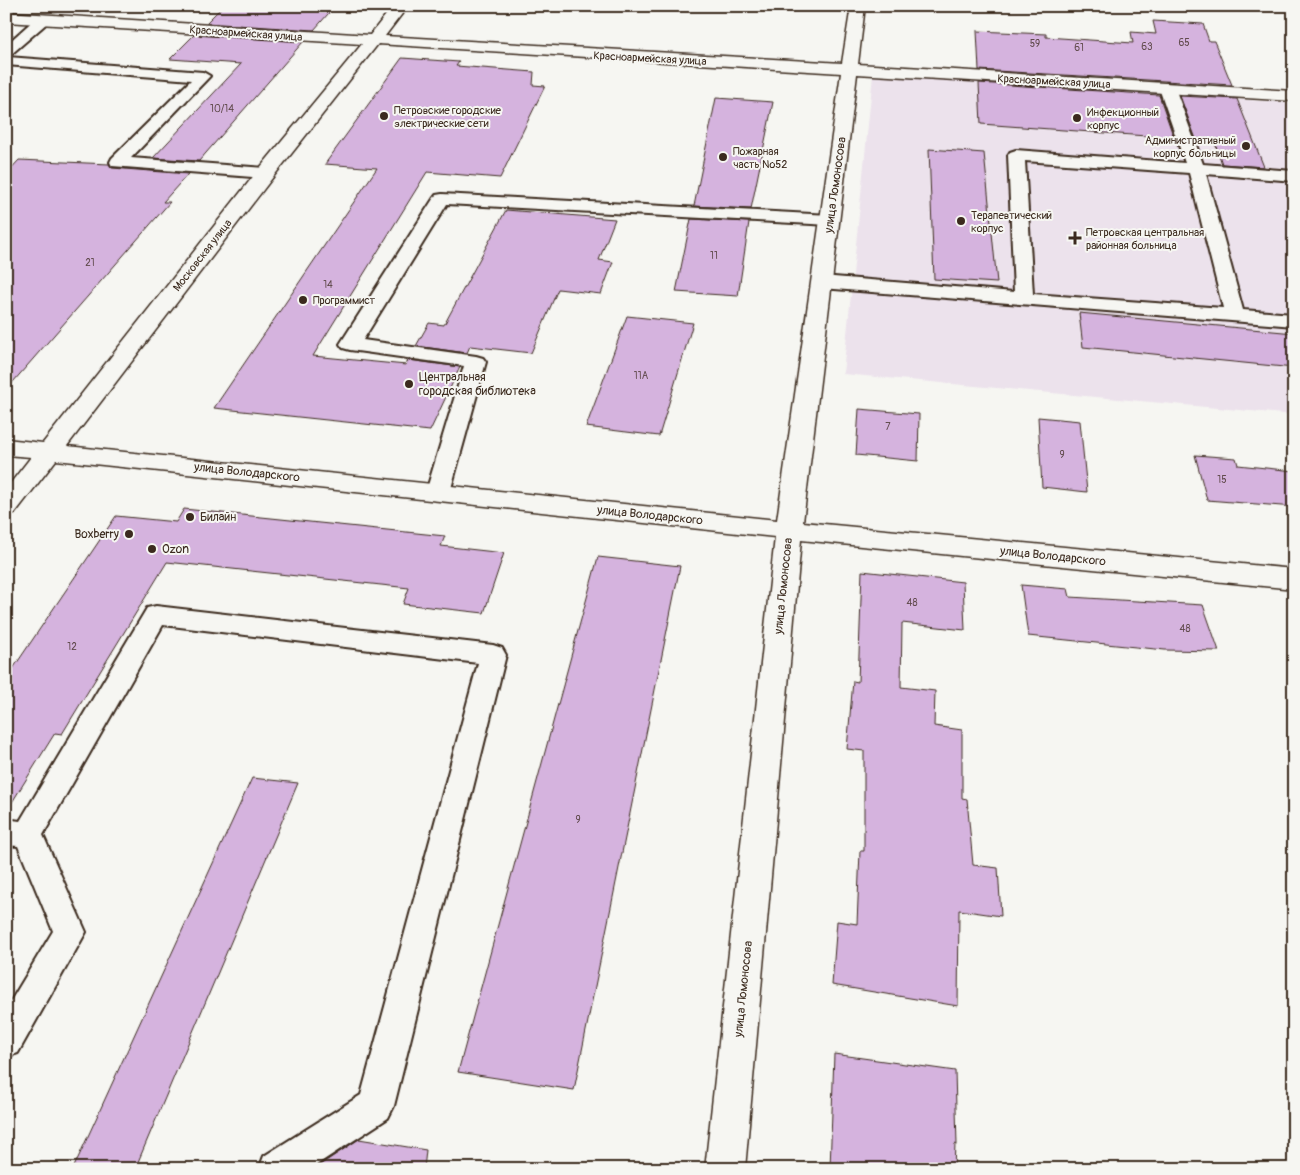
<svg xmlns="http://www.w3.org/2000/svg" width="1300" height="1175" viewBox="0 0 1300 1175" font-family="Pangolin,sans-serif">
<rect width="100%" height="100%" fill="#f6f6f2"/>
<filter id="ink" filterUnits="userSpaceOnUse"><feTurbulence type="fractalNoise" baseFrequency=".02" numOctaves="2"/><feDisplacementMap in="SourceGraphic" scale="10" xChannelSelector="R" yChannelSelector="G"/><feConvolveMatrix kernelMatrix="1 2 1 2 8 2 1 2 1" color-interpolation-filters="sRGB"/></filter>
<g filter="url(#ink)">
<polygon fill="#ece2ec" points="873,75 1294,103 1294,415 843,374"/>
<g fill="#d5b3de" stroke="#3b2a1e">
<polygon points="223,6 335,6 314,30 206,23"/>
<polygon points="1153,21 1203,24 1209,41 1214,41 1232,85 979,70 977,31 1046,34 1046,37 1133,43 1131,32 1156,34"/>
<polygon points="194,35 303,42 199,161 153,158 241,64 170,59"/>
<polygon points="402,58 459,62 456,66 534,72 533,85 545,86 500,178 427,172 313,356 406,365 408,360 460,367 430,431 214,408 377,168 325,164"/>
<polygon points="979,83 1159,95 1174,138 981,124"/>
<polygon points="1180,96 1237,99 1264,167 1222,164 1214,140 1196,139"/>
<polygon points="716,98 773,102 751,209 694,206"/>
<polygon points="929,149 984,153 997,283 934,279"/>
<polygon points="19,160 109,164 112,168 188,174 163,202 170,202 6,390 6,174"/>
<polygon points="506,210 615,219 599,260 613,262 601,294 558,289 531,353 470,346 467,353 416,346 429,323 444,325"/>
<polygon points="691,219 749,222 738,296 676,292"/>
<polygon points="1079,313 1294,333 1294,368 1083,347"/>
<polygon points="627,316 693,323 659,436 586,427"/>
<polygon points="859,409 919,414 918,461 856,455"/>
<polygon points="1038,417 1080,421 1087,492 1042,487"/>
<polygon points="1195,455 1236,458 1238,465 1294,471 1294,507 1207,500"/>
<polygon points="184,509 445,536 441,546 504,553 484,613 403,604 409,588 167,562 62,734 55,733 6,812 6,679 116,516 176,522"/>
<polygon points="598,557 680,566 574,1090 458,1072"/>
<polygon points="862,571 963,582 965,630 902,623 901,687 935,691 934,726 962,730 962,798 967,799 973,865 998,868 1001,916 959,910 958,1006 832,985 837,921 857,924 860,851 864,851 864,751 847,749 853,681 858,682"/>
<polygon points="1021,585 1068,589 1070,597 1203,605 1219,651 1165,650 1028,636"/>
<polygon points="252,778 298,783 135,1169 73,1169"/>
<polygon points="834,1054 955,1071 957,1145 955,1144 954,1169 830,1169"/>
<polygon points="359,1139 426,1150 424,1169 314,1169"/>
</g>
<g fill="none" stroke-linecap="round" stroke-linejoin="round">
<g stroke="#3b2a1e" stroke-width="4">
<g id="service">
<polygon points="42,16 49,20 47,23 8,57 203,72 210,76 131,158 266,168 272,169 274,173 272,177 266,178 112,166 110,162 112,158 191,80 6,65 6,45 37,17"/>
<path d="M1167,83l8,5 28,76 91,7v10l-88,-7 37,136 51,4v12l-472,-38 -7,-2 -2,-4 2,-4 7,-2 192,16 -6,-137 2,-3 6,-2 169,13 -26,-75zM1025,161l164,12 34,135 -190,-14z"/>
<polygon points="442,194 830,215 836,216 839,220 836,224 830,225 447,204 363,340 476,356 483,358 486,362 450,492 446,497 438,500 430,497 426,492 464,366 350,350 343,348 340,344 433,199 436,195"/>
<polygon points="156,606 493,645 502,648 506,655 394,1106 388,1118 310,1169 259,1169 264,1156 361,1095 478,663 163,625 43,835 86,932 18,1053 6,1057 6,1009 53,931 18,846 6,845 6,819 20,821 147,608"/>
</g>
</g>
<g stroke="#3b2a1e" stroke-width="3">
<path id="minor" d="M393,6h15l-23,30 457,27 9,-57h14l-7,58 436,27v10l-437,-27 -54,448 491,47v20l-493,-49 -56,629h-40l70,-632 -719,-77 -41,53 -9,2v-26l25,-32 -25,-2v-16l37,4 216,-274 103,-125 -356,-22v-10l364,23zM378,44l463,29 -64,447 -710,-74 206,-269z"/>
</g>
<use href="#service" fill="#f6f6f2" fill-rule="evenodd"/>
<use href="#minor" fill="#f6f6f2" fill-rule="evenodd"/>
</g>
</g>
<g fill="#3b2a1e" stroke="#f6f6f2" stroke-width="2">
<circle cx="384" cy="116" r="5"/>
<circle cx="1077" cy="118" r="5"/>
<circle cx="1246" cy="146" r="5"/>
<circle cx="723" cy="157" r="5"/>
<circle cx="961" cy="221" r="5"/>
<path d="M1072.5 230.5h5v5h5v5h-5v5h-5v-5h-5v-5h5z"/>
<circle cx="303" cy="300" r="5"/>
<circle cx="409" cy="384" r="5"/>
<circle cx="190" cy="517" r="5"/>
<circle cx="129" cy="534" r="5"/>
<circle cx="152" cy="549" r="5"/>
</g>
<g text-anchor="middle" stroke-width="4" stroke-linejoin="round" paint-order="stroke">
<g font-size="10" fill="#624c4e">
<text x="1184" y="46">65</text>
<text x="1035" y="47">59</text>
<text x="1147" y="50">63</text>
<text x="1079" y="51">61</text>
<text x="222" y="112">10/14</text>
<text x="714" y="259">11</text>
<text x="90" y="266">21</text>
<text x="328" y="288">14</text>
<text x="641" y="379">11А</text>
<text x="888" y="430">7</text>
<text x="1062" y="458">9</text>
<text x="1222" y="483">15</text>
<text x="912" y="606">48</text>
<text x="1185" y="632">48</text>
<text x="72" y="650">12</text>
<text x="578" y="823">9</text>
</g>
<g font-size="11" fill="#3b2a1e" stroke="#f6f6f2">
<text transform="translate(246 33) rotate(4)" y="4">Красноармейская улица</text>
<text transform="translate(650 58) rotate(3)" y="4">Красноармейская улица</text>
<text transform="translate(1054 81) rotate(3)" y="4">Красноармейская улица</text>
<text transform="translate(202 255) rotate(-52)" y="4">Московская улица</text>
</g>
<g font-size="11" fill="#3b2a1e" stroke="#f6f6f2" text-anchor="start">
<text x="394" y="114">Петровские городские<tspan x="394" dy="13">электрические сети</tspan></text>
<text x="1087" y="116">Инфекционный<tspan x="1087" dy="13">корпус</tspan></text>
<text x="1236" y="144" text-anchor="end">Административный<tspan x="1236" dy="13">корпус больницы</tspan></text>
<text x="733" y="155">Пожарная<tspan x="733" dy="13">часть №52</tspan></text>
<text x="971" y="219">Терапевтический<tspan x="971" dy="13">корпус</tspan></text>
<text x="1086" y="236">Петровская центральная<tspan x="1086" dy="13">районная больница</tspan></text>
<text x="313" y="304">Программист</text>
</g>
<g font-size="12" fill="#3b2a1e" stroke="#f6f6f2">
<text transform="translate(835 185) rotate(-82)" y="4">улица Ломоносова</text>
<text transform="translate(247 472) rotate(6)" y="4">улица Володарского</text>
<text transform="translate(650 515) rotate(6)" y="4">улица Володарского</text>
<text transform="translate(1053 556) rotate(6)" y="4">улица Володарского</text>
<text transform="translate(783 586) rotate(-84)" y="4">улица Ломоносова</text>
<text transform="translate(743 989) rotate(-84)" y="4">улица Ломоносова</text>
</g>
<g font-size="12" fill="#3b2a1e" stroke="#f6f6f2" text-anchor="start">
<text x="419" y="381">Центральная<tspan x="419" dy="14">городская библиотека</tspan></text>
<text x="200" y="521">Билайн</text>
<text x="119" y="538" text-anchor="end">Boxberry</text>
<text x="162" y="553">Ozon</text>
</g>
</g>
<rect width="1300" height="1175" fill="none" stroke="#f6f6f2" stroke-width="25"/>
<rect x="12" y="12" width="1275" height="1150" fill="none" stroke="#3b2a1e" stroke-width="2" filter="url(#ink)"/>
</svg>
